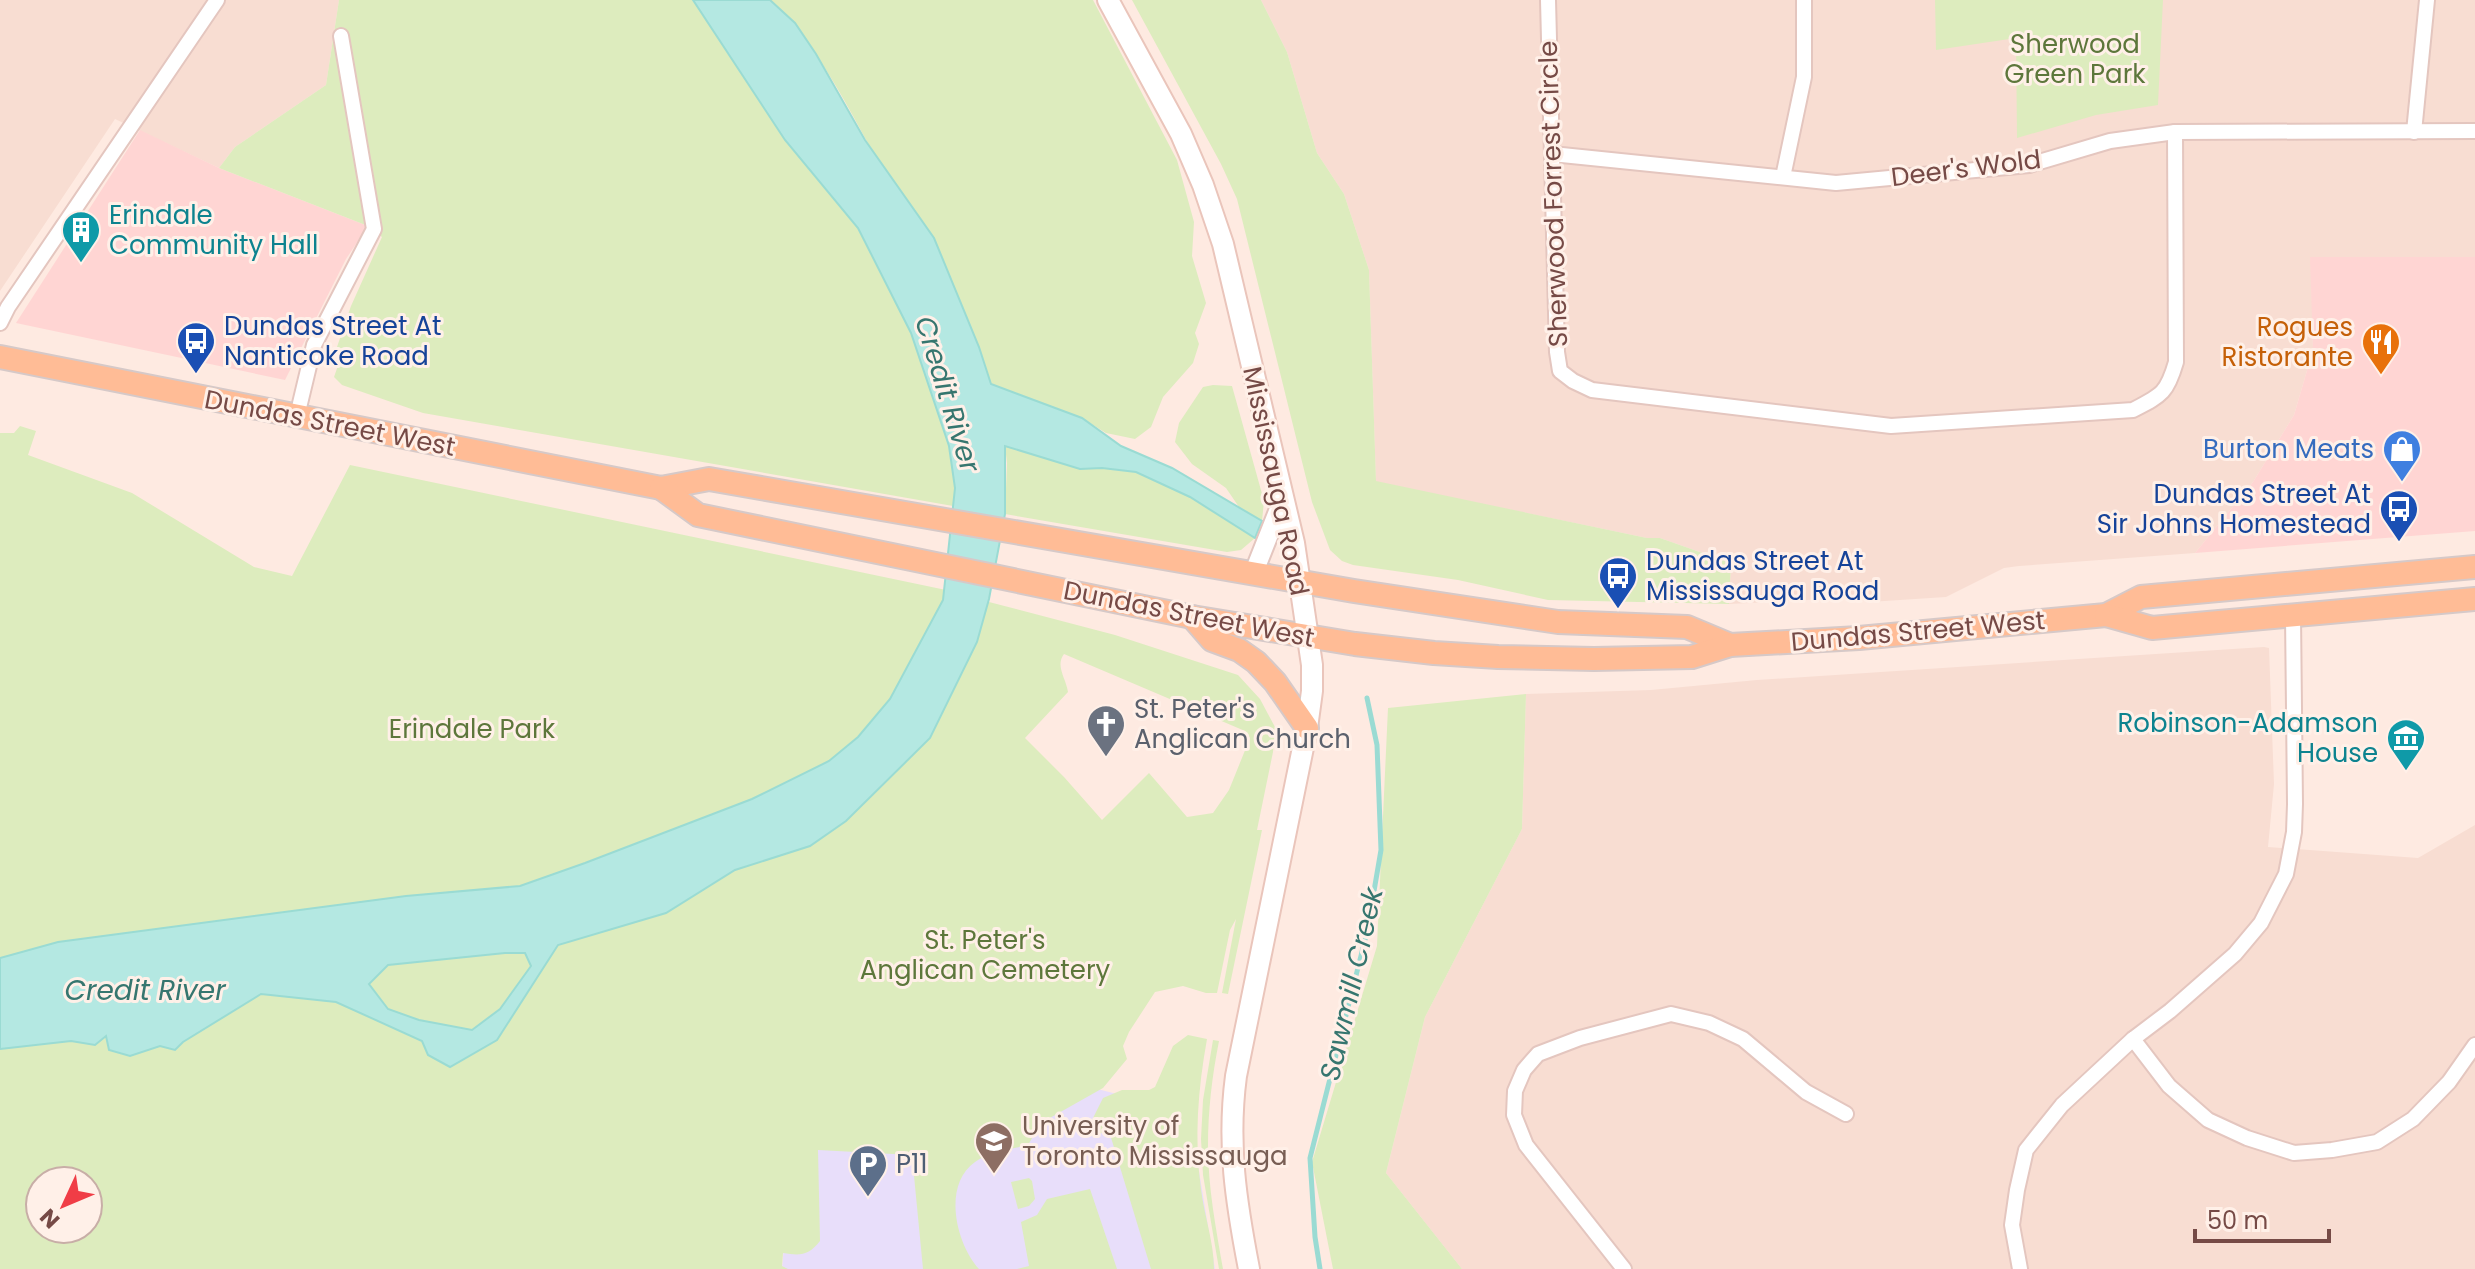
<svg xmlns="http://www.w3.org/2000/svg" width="2475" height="1269" viewBox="0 0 2475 1269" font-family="Poppins,sans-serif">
<rect width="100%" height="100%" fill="#feeae1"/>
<g fill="#f8ddd2">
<polygon points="0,0 339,0 326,85 235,147 219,168 115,119 0,291"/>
<polygon points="1261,0 2475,0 2475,257 2311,257 2313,350 2294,415 2253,482 2195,553 2019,566 2004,568 1946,597 1869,602 1846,598 1729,604 1731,563 1660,538 1647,538 1376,482 1369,270 1344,194 1317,153 1287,52"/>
<polygon points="2264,647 2269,648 2274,784 2268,847 2418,858 2475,825 2475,1269 1462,1269 1386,1173 1425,1017 1522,829 1526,694 1651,690 1757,680"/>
</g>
<g fill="#ffd5d3">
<polygon points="140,130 219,168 368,226 346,259 285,380 16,323"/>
<polygon points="2310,257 2475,257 2475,531 2195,553 2253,482 2294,415 2313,350"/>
</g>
<polygon fill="#e8defa" points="799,1067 1074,1083 1148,1102 1197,1159 1215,1269 782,1269"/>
<g fill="#ddecbe" fill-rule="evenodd">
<polygon points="339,0 693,0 785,140 858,228 911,333 949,446 955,488 953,506 423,413 342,385 334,377 341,357 345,350 337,347 351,306 382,237 368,226 219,168 235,147 326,85"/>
<path d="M770,0h323l84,160 17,62 -2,34 14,47 -11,30 4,11 -6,19 -30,34 -12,30 -16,12 -29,-6 -24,-15 -91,-34 -12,-37c-33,-61 -67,-122 -100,-184 -32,-57 -61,-118 -109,-163z"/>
<polygon points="1132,0 1261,0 1287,52 1317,153 1344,194 1369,270 1376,481 1647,538 1660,538 1731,563 1729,604 1548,600 1458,580 1353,565 1342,561 1330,550 1312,502 1237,199 1221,164"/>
<polygon points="1935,0 2163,0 2158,105 2096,115 2017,138 2016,38 1936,50"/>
<polygon points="1213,385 1232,386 1264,501 1262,521 1239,507 1226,488 1192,464 1175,442 1179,423 1203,387"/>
<path d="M20,426l16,5 -8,24 104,38 122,74 38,9 58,-111 639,134v3l126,33 123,40 22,24 15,28 -2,25 -16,78h5l-34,164 -6,-1 14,-74 -6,11 -13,63h-11l-23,-7 -28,6 -26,40 -6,14 4,13 -24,29 -62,35 -13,22c-16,4 -40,7 -53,17 -33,23 -19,82 4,107h-56l-11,-114 -94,-5 2,91c-11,14 -19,15 -37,12l-1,13 6,3h-788v-836h14zM1064,654l181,77 5,7 -21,52 -16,23 -26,4 -38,-44 -47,47 -38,-43 -39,-39 43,-46c-2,-14 -13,-26 -4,-38zM40,1181h48v48h-48z"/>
<polygon points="1005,446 1079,469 1102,468 1136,472 1190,497 1255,538 1241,550 1227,552 1005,514 1007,463"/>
<polygon points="1526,694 1522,829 1425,1017 1386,1173 1462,1269 1333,1269 1312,1162 1377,946 1388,708"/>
<path d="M1188,1035l19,4c-9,50 -13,99 -6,150 3,26 13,53 13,80h-63l-42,-138 -18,5 -3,-8 15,-30 19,-8h27l6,-3 18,-41z"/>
<path d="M1213,1040l6,1c-7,35 -11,70 -11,105 0,41 8,83 15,123h-4l-16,-94 -2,-36 2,-39z"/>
<polygon points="1029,1178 1032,1181 1035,1199 1029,1206 1018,1209 1011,1182"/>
<polygon points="1090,1189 1117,1269 1017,1269 1029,1266 1021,1222 1037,1215 1047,1199"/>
</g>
<path fill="#b4e8e2" stroke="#9adbd3" stroke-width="2" fill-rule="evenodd" d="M693,0h77l25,23 21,31 49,86 69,98 45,109 12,37 91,34 39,28 51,22 90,53 -7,17 -65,-41 -54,-25 -34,-4 -22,1 -75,-23v68l-16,85 -12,43 -47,96 -84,83 -36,25 -75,24 -69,43 -108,32 -61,95 -47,27 -22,-12 -6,-14 -86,-39 -75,-8 -78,48 -8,8 -15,-4 -30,10 -21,-6 -3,-14 -11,9 -24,-4 -71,8v-91l58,-16 348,-46 114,-10 65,-23 167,-64 77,-38 29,-24 32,-38 53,-99 12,-112 -6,-42 -38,-113 -53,-105 -73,-88zM505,953h20l6,13 -31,43 -28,21 -53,-10 -31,-11 -19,-25 19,-19z"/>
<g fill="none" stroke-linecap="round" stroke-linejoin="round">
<polyline stroke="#9adbd3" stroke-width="5" points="1320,1269 1315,1237 1310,1158 1367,932 1381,850 1377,745 1367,698"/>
<g stroke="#e4c6bf" stroke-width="18">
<g id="minor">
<path d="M1548,0l9,352 3,19 13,10 19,9 299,36 242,-16c29,-15 34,-17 43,-48l-1,-230"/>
<polyline points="2414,132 2427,0"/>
<polyline points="1552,154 1836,183 2029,165 2110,141 2175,132 2475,131"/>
<polyline points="1783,177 1804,77 1804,0"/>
<polyline points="0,323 8,307 217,0"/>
<polyline points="297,416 314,345 374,229 341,36"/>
<polyline points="2133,1039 2169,1086 2208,1120 2247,1138 2294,1153 2332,1150 2377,1142 2413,1119 2449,1082 2475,1045"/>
<polyline points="1624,1269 1526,1145 1514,1115 1515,1091 1524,1070 1538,1054 1580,1038 1671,1014 1709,1023 1743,1039 1806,1092 1846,1114"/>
<polyline points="2020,1269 2012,1225 2017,1190 2026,1150 2062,1105 2133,1039 2170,1011 2235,954 2261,923 2286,874 2294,832 2295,804 2293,615"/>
</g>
</g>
<g stroke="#e4c6bf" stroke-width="22">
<polyline id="tertiary" points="1254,572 1283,499"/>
</g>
<g stroke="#eac5bb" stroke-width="24">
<path id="secondary" d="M1108,0l73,134 22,51 20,59 71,299 18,122v26l-5,37 -71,348c-9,68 0,126 13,193"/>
</g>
<g stroke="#d6c9c8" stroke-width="26">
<g id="primary">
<polyline points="0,357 661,488 709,479 1354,591 1558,622 1687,627 1730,645"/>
<polyline points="661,488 698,515 1192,617 1355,644 1434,653 1498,657 1594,659 1692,657 1730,645 1859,638 2106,615 2141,597 2475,567"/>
<polyline points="2106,615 2152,628 2475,599"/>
<polyline points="1192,617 1212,640 1239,650 1256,662 1275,682 1307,728"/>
</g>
</g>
<use href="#minor" stroke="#fff" stroke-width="14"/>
<use href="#tertiary" stroke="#fff" stroke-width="18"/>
<use href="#secondary" stroke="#fff" stroke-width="20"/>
<use href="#primary" stroke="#ffbc96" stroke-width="22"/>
</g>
<defs>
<g id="building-pin" transform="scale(2)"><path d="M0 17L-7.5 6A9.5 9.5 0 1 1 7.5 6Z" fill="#0f9aa8" stroke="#fff0e8"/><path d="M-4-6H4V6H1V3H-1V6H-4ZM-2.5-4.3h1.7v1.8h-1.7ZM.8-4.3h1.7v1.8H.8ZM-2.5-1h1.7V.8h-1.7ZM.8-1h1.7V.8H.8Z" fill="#fff"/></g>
<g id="bus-pin" transform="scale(2)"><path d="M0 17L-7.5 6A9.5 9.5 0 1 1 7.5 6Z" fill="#1a4fb4" stroke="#fff0e8"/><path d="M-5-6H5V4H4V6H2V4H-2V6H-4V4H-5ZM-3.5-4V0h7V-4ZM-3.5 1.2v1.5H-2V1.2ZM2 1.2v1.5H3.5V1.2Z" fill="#fff"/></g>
<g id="restaurant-pin" transform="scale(2)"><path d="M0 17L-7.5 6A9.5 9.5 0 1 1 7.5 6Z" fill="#e8710a" stroke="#fff0e8"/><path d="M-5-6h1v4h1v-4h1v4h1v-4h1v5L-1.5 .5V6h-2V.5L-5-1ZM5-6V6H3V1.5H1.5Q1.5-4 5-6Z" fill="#fff"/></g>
<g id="shop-pin" transform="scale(2)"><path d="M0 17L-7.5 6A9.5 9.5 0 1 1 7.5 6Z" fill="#3f7fe0" stroke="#fff0e8"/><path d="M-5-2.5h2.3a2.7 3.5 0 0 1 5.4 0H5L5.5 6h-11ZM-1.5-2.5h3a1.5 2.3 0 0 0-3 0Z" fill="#fff"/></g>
<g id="church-pin" transform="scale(2)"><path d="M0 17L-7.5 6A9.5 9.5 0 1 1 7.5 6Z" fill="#6b7280" stroke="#fff0e8"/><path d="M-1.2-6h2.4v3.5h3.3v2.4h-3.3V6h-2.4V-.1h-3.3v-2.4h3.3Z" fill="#fff"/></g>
<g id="museum-pin" transform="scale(2)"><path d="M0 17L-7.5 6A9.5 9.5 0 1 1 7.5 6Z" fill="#0f9aa8" stroke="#fff0e8"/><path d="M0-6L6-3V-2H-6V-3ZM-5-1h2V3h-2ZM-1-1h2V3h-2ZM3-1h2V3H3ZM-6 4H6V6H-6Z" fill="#fff"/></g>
<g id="university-pin" transform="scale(2)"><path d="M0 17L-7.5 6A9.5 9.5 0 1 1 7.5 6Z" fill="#8d6e63" stroke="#fff0e8"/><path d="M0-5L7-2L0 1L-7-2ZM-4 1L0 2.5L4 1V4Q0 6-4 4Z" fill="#fff"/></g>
<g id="parking-pin" transform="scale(2)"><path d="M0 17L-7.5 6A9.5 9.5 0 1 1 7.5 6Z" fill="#5c6f8a" stroke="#fff0e8"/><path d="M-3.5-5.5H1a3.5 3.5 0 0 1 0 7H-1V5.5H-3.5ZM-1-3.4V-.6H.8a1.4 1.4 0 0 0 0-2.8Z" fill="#fff"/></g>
</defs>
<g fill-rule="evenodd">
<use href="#building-pin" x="81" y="230"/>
<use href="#bus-pin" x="196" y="341"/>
<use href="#restaurant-pin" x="2381" y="342"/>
<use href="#shop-pin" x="2402" y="449"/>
<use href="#bus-pin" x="2399" y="509"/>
<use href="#bus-pin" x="1618" y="576"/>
<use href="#church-pin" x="1106" y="724"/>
<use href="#museum-pin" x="2406" y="738"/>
<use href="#university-pin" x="994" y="1141"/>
<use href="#parking-pin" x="868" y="1164"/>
</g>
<g text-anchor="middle" stroke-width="6" stroke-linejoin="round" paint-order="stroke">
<g font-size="26" fill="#5d773b" stroke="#fff0e8">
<text x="2075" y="53">Sherwood<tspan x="2075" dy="30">Green Park</tspan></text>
<text x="472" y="738">Erindale Park</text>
<text x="985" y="949">St. Peter's<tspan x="985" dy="30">Anglican Cemetery</tspan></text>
</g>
<g font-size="26" fill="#764a46" stroke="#fff0e8">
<text transform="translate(1966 168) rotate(-7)" y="9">Deer's Wold</text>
<text transform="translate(1553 194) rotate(-92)" y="9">Sherwood Forrest Circle</text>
<text transform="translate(330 423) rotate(11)" y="9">Dundas Street West</text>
<text transform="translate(1276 481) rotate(78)" y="9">Mississauga Road</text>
<text transform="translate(1189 614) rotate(11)" y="9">Dundas Street West</text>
<text transform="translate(1918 631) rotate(-5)" y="9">Dundas Street West</text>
</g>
<g font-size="26" fill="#0d838f" stroke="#fff0e8" text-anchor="start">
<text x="109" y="224">Erindale<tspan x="109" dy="30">Community Hall</tspan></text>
<text x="2378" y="732" text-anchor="end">Robinson-Adamson<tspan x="2378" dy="30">House</tspan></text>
</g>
<g font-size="26" fill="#164399" stroke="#fff0e8" text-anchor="start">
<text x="224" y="335">Dundas Street At<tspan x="224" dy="30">Nanticoke Road</tspan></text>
<text x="2371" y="503" text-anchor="end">Dundas Street At<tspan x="2371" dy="30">Sir Johns Homestead</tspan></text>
<text x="1646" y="570">Dundas Street At<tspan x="1646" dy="30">Mississauga Road</tspan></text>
</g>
<g font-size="26" fill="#c56008" stroke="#fff0e8" text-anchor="end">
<text x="2353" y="336">Rogues<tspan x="2353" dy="30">Ristorante</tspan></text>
</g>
<g font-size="26" fill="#366cbe" stroke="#fff0e8" text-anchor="end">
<text x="2374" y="458">Burton Meats</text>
</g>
<g font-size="26" fill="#5b616d" stroke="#fff0e8" text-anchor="start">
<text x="1134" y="718">St. Peter's<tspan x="1134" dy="30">Anglican Church</tspan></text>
</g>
<g font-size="26" fill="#785e54" stroke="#fff0e8" text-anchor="start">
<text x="1022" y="1135">University of<tspan x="1022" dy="30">Toronto Mississauga</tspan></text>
</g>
<g font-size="26" fill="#4e5e75" stroke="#fff0e8" text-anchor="start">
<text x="896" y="1173">P11</text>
</g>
<g font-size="28" font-style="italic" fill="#36766f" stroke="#fff0e8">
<text transform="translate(948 394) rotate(73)" y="10">Credit River</text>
<text transform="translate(1351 984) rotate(-77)" y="10">Sawmill Creek</text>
<text x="145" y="1000">Credit River</text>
</g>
</g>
<g transform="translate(64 1205) rotate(226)"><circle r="38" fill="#fff0e8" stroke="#c8aea7" stroke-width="2"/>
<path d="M0-6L14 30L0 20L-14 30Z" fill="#f03d46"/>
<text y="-12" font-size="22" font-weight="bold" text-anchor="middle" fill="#764a46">N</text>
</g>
<path d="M2195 1229v12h134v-12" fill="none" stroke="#764a46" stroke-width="4"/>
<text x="2207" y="1229" font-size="24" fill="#764a46" stroke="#fff0e8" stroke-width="6" paint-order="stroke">50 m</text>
</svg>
